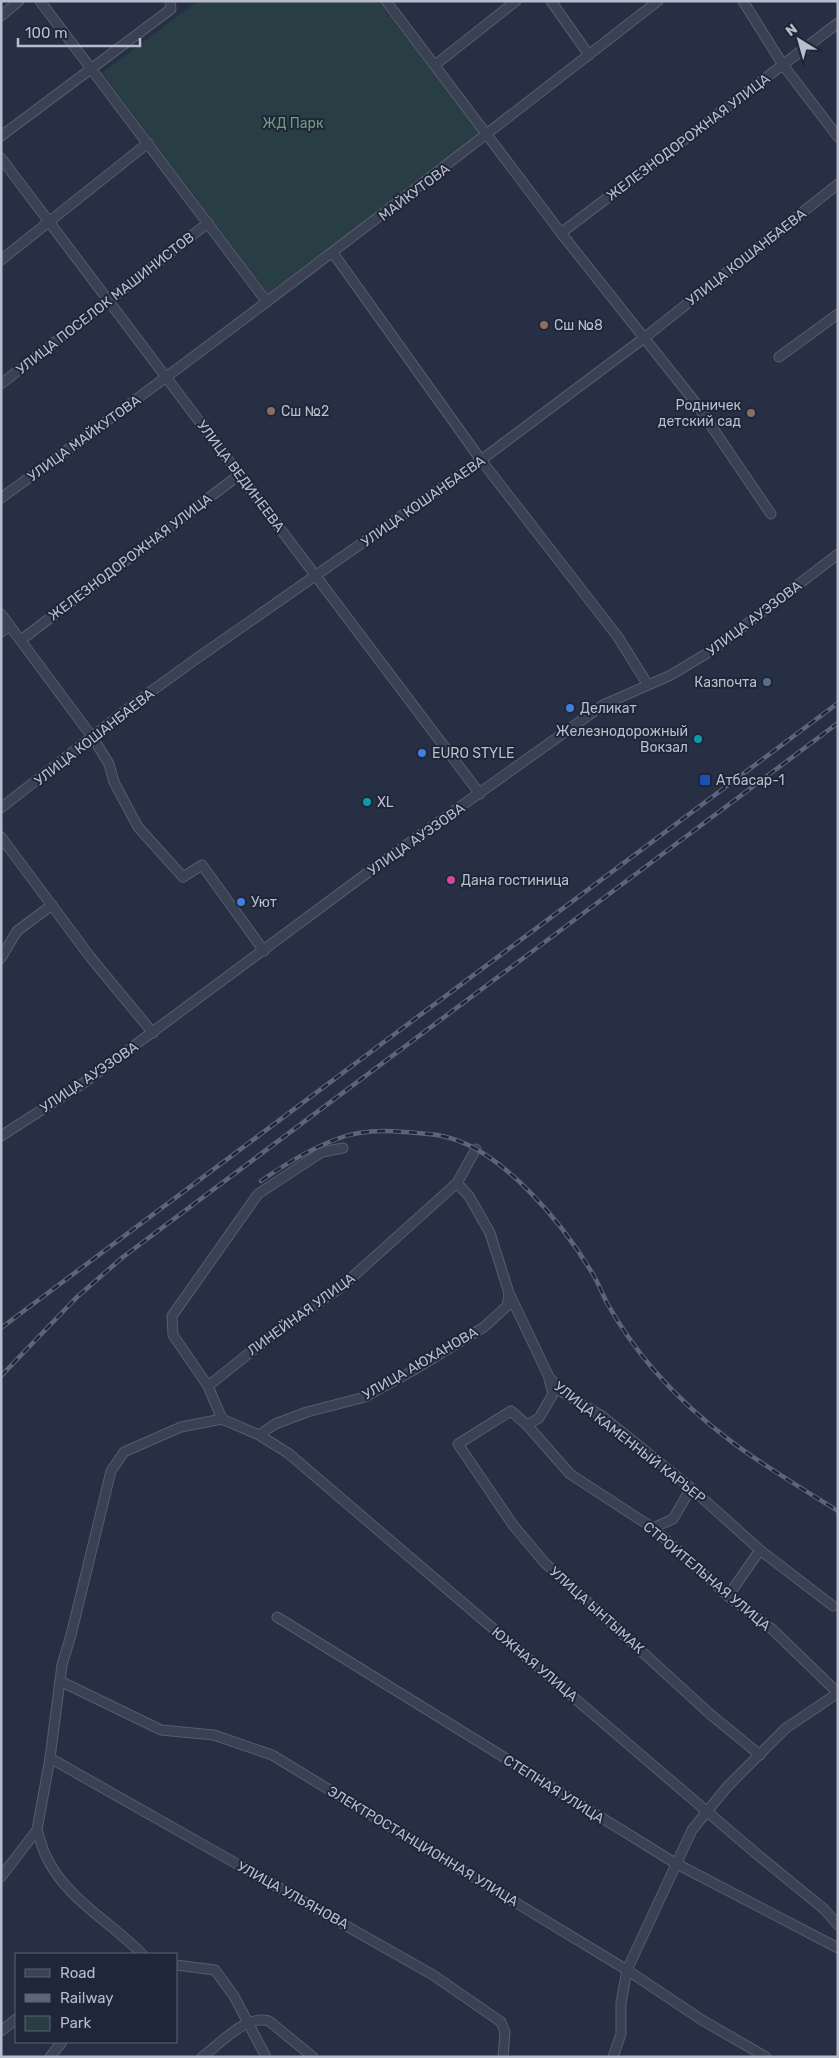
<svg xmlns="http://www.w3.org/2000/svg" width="839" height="2058" viewBox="0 0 839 2058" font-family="Rubik,sans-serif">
<rect width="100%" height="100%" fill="#262f43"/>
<polygon fill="#283d44" points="198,1 378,1 480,132 269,295 102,73"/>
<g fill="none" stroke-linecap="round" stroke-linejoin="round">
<g stroke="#565c6d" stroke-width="11">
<g id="street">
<polyline points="40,1 267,302"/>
<polyline points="386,1 561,233 695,402 771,514"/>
<polyline points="551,1 589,55"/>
<polyline points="743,1 783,65 838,137"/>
<polyline points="1,16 19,1"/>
<polyline points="435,65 516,1"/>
<polyline points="1,136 171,9 170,1"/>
<polyline points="1,158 480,794"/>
<polyline points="561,233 838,23"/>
<polyline points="333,253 481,460 618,637 648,685"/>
<polyline points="1,260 148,143"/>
<polyline points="779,357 838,314"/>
<polyline points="1,384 208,223"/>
<path d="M1,498c223,-161 440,-328 657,-497"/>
<polyline points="1,614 93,738 109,764 114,782 138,827 183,877 202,865 264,951"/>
<polyline points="1,632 10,626"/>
<polyline points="21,640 239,475"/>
<polyline points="1,808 135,703 196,659 481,460 644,338 838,184"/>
<polyline points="1,837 91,958 153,1033"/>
<polyline points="1,958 17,931 52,905"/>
<polyline points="1,1136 85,1082 378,865 603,705 671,675 714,649 838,554"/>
<polyline points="457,1183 469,1196 490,1233 509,1293 549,1377 562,1392 602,1416 691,1488 760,1550 833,1606"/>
<polyline points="208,1386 173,1335 172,1316 258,1194 322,1152 343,1148"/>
<polyline points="222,1419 259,1435 288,1453 759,1856 824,1909 838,1925"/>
<polyline points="222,1419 208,1386 286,1324 339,1289 457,1183 476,1149"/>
<polyline points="527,1425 539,1418 553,1394 549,1379"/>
<polyline points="259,1435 275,1424 307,1412 365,1397 412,1371 484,1327 507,1306 509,1294"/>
<polyline points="653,1528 673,1519 691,1488"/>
<polyline points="728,1596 760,1550"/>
<polyline points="277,1617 675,1863 838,1948"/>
<polyline points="60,1681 161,1730 214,1735 272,1755 627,1970 702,2020 766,2057"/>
<polyline points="760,1755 710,1714 544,1562 513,1525 458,1444 511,1411 527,1425 570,1474 653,1528 728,1596 773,1630 838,1693"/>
<polyline points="50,1758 433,1975 501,2022 505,2032 503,2057"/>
<path d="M37,1830c3,9 5,18 9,26 19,42 65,66 96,98"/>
<polyline points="1,1877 37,1830 50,1758 62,1665 71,1635 111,1471 124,1452 181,1427 222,1419"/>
<polyline points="176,1965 215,1970 234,1996 266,2057"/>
<polyline points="1,2031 16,2019"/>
<polyline points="50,2057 62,2042"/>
<path d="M202,2057c18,-13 44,-43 67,-36l44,36"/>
<polyline points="613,2057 621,2034 621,2003 627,1970 692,1830 727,1787 786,1728 838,1693"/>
</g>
</g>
<use href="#street" stroke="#3a4153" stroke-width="9"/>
<g stroke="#5c657a" stroke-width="4.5">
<g id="rail">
<path d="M261,1181c23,-16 48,-32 76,-42 20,-8 45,-9 67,-7 12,1 26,1 38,4 60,12 122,89 152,140 5,9 9,19 13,27 13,23 29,46 46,66 55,64 114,98 185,142"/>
<polyline points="1,1328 838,703"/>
<polyline points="1,1376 77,1297 123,1257 838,723"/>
</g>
</g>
<use href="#rail" stroke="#1f2638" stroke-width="2.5" stroke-dasharray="8" stroke-linecap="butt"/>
</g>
<g fill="#8d6e63" stroke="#1f2638" stroke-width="2">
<circle cx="544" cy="325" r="5"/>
<circle cx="271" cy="411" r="5"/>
<circle cx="751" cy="413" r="5"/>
</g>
<circle fill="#5c6f8a" stroke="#1f2638" stroke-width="2" cx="767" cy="682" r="5"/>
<g fill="#3f7fe0" stroke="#1f2638" stroke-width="2">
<circle cx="570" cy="708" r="5"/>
<circle cx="422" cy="753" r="5"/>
<circle cx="241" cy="902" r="5"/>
</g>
<g fill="#0f9aa8" stroke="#1f2638" stroke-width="2">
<circle cx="698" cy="739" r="5"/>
<circle cx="367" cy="802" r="5"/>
</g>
<rect fill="#1a4fb4" stroke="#1f2638" stroke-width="2" x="699" y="774" width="12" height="12" rx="2.5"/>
<circle fill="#d1479c" stroke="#1f2638" stroke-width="2" cx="451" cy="880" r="5"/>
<g text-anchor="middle" stroke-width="4" stroke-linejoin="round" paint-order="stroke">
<g font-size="14" fill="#6e9e7f" stroke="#1f2638">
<text x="293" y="128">ЖД Парк</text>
</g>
<g font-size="14" fill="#b8bdcd" stroke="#1f2638">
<text transform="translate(688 137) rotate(-37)" y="5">ЖЕЛЕЗНОДОРОЖНАЯ УЛИЦА</text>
<text transform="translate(414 192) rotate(-37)" y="5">МАЙКУТОВА</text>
<text transform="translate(746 257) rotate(-38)" y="5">УЛИЦА КОШАНБАЕВА</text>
<text transform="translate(105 303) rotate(-38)" y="5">УЛИЦА ПОСЕЛОК МАШИНИСТОВ</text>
<text transform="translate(84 438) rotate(-36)" y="5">УЛИЦА МАЙКУТОВА</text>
<text transform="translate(241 476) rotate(53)" y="5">УЛИЦА ВЕДИНЕЕВА</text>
<text transform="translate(423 501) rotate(-35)" y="5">УЛИЦА КОШАНБАЕВА</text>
<text transform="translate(130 557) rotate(-37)" y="5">ЖЕЛЕЗНОДОРОЖНАЯ УЛИЦА</text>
<text transform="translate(754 618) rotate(-37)" y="5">УЛИЦА АУЭЗОВА</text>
<text transform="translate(94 737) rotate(-38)" y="5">УЛИЦА КОШАНБАЕВА</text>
<text transform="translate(416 839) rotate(-35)" y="5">УЛИЦА АУЭЗОВА</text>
<text transform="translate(89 1077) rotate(-34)" y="5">УЛИЦА АУЭЗОВА</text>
<text transform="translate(301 1314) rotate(-36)" y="5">ЛИНЕЙНАЯ УЛИЦА</text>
<text transform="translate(420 1363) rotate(-30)" y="5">УЛИЦА АЮХАНОВА</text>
<text transform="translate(630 1442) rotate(38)" y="5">УЛИЦА КАМЕННЫЙ КАРЬЕР</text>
<text transform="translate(707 1576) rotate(40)" y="5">СТРОИТЕЛЬНАЯ УЛИЦА</text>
<text transform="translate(597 1610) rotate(42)" y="5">УЛИЦА ЫНТЫМАК</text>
<text transform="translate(535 1664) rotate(40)" y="5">ЮЖНАЯ УЛИЦА</text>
<text transform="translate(554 1789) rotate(32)" y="5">СТЕПНАЯ УЛИЦА</text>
<text transform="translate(423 1846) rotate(31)" y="5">ЭЛЕКТРОСТАНЦИОННАЯ УЛИЦА</text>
<text transform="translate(293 1895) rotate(29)" y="5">УЛИЦА УЛЬЯНОВА</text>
</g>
<g font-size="14" fill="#b8bdcd" stroke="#1f2638" text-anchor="start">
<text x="554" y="330">Сш №8</text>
<text x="741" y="410" text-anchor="end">Родничек<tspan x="741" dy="16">детский сад</tspan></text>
<text x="281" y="416">Сш №2</text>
<text x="757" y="687" text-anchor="end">Казпочта</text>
<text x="580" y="713">Деликат</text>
<text x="688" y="736" text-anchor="end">Железнодорожный<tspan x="688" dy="16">Вокзал</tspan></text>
<text x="432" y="758">EURO STYLE</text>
<text x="716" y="785">Атбасар-1</text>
<text x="377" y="807">XL</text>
<text x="461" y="885">Дана гостиница</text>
<text x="251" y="907">Уют</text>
</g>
</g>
<rect width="839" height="2058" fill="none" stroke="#b8bdcd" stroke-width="5"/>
<rect x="15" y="1953" width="162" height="90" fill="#1f2638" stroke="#5c6274"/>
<rect x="25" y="1969" width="25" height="8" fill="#3a4153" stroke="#5c6274"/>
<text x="60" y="1978" font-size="15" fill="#b8bdcd">Road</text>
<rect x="25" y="1994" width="25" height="8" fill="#5c657a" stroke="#5c6274"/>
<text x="60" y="2003" font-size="15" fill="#b8bdcd">Railway</text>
<rect x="25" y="2016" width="25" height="15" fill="#283d44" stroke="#5c6274"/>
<text x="60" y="2028" font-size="15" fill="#b8bdcd">Park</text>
<g transform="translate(799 40) rotate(323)" stroke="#1f2638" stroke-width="4" paint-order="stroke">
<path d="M0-4L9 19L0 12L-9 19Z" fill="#b8bdcd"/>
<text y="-8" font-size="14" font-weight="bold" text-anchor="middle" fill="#b8bdcd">N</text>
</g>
<path d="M18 38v8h122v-8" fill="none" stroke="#b8bdcd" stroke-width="2.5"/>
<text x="25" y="38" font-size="15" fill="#b8bdcd" stroke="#1f2638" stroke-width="4" paint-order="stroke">100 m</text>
</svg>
